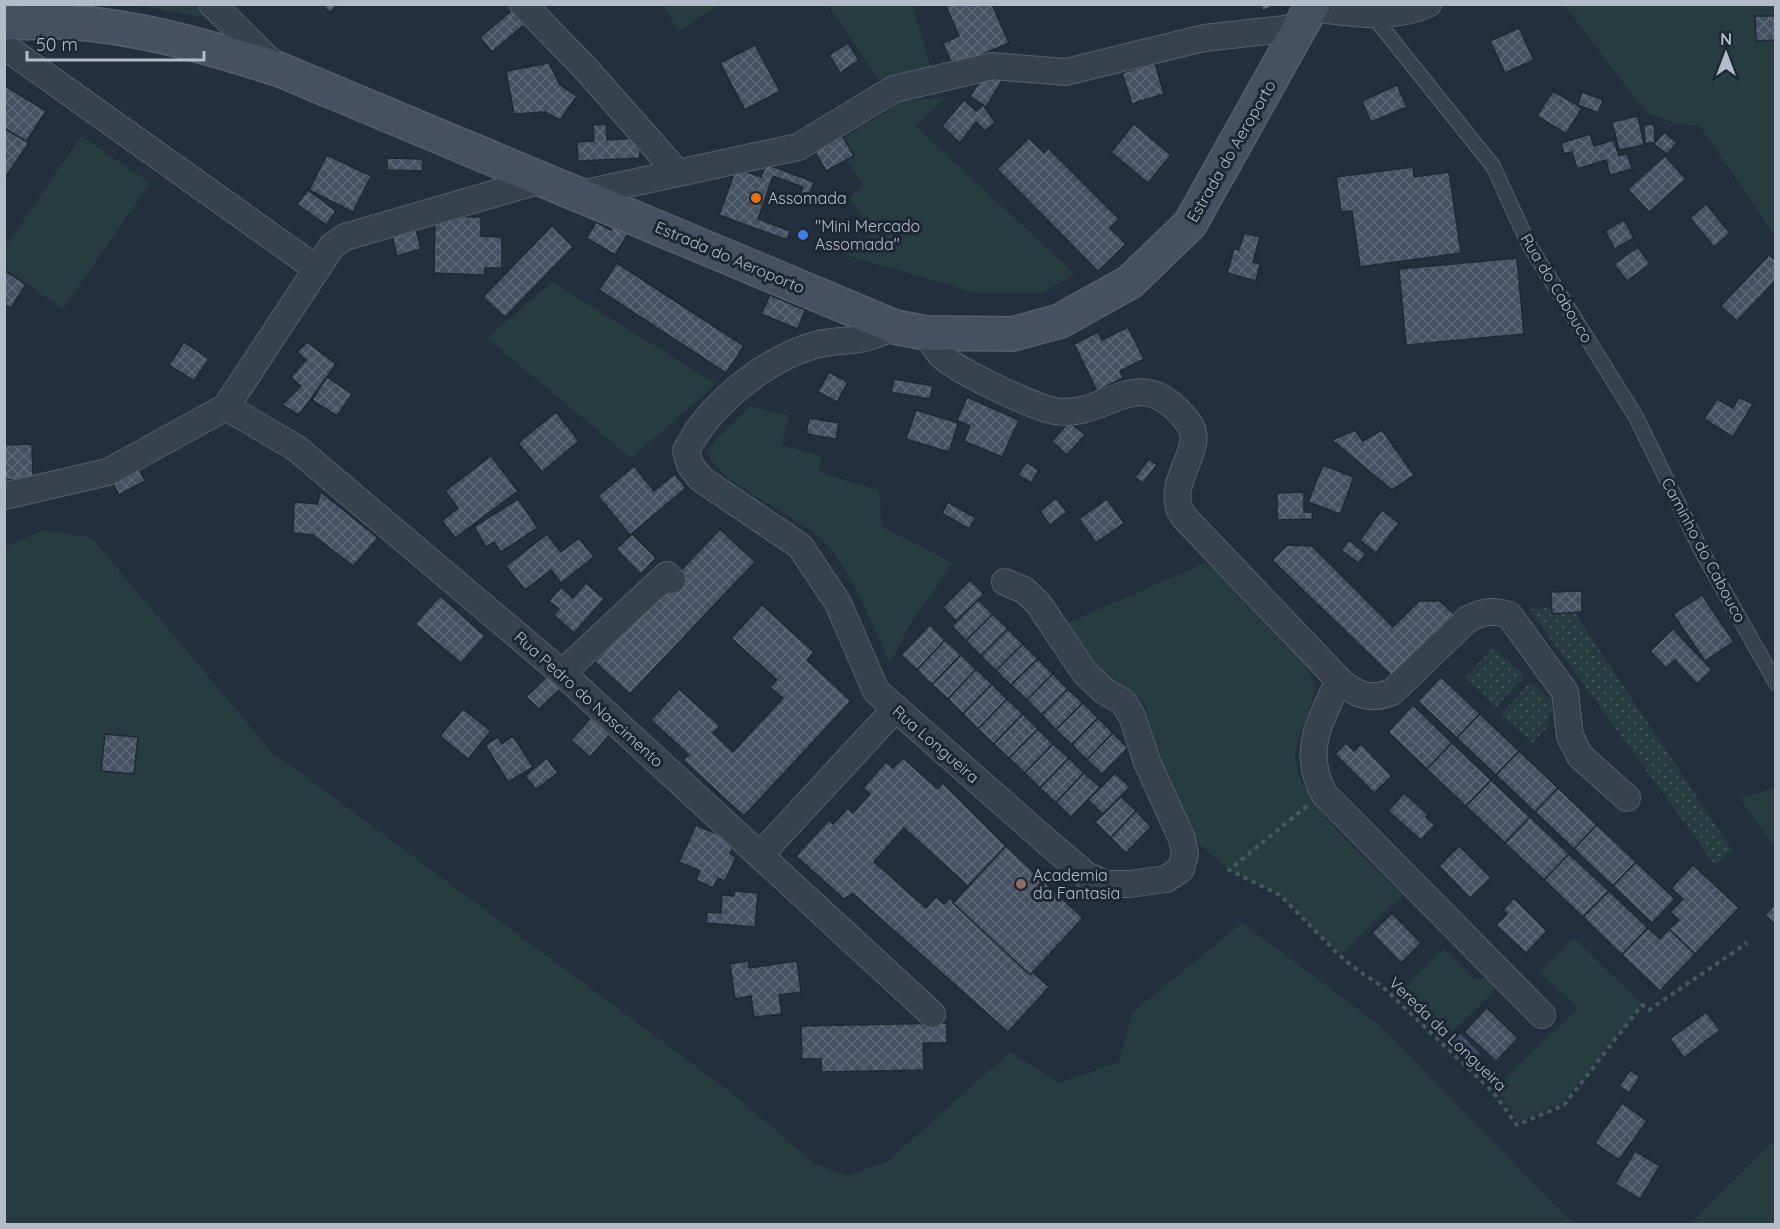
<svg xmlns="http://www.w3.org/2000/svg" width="1780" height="1229" viewBox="0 0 1780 1229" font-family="Quicksand,sans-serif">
<defs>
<pattern id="garden-dots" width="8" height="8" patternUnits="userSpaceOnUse" patternTransform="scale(1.5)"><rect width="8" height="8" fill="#263c3f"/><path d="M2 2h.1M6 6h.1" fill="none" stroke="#435659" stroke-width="1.8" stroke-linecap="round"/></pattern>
<pattern id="water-waves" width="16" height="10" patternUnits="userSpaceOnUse" patternTransform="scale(1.5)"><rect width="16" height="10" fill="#394c67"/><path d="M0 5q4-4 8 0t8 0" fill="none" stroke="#53647b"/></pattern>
<pattern id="building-cross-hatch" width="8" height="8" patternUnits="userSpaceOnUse" patternTransform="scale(1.5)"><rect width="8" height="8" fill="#455162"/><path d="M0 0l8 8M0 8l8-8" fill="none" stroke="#5d6877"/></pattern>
</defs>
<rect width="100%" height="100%" fill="#242f3e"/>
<g fill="#263c3f">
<polygon points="714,4 715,7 679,31 663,5"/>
<polygon points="133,5 199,5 214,19"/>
<polygon points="828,5 912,5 932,71 879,80"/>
<polygon points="1564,5 1775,5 1775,236 1700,126 1676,124 1646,112"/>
<polygon points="945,98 915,126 1075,274 1041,293 976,293 842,254 873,233 849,198 864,185 835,144 902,101"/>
<polygon points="81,136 150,183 63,309 5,269 5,248"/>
<polygon points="552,282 716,384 631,458 487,338"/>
<path d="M750,406l39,10 -8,29 41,11 -4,16 61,18 3,37 71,36 -45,64 -18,36c-16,-35 -40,-95 -66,-121 -28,-29 -99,-53 -117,-89l8,-12z"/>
<polygon points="44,530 92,538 271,751 733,1094 815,1164 848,1176 888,1161 1010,1052 1059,1083 1119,1062 1133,1012 1242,923 1382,1027 1573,1224 5,1224 4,548"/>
<path d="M1207,562l95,96 14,29c-5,22 -16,43 -20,65 -7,43 77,113 107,143l-63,60 -60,-60 -51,-25 -34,-30 -37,-71 -12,-63 -47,-39 -31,-44z"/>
<polygon points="1775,787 1776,787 1775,847 1740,799"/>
<polygon points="1574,938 1642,1005 1565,1101 1518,1122 1496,1087 1578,1008 1539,971"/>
<polygon points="1444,949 1474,979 1485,977 1496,989 1444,1040 1398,994"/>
<polygon points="1775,1140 1775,1224 1690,1224"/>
</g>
<g fill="url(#garden-dots)">
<polygon points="1571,607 1732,850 1715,865 1529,609"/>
<polygon points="1493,648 1525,676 1496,707 1465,678"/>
<polygon points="1530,682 1553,701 1548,726 1533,743 1501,715"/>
</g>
<polygon fill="url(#water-waves)" points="1461,1034 1480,1054 1472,1061 1453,1041"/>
<g fill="url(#building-cross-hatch)" stroke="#1f2835" stroke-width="1.5">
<polygon points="322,4 338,4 330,13"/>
<polygon points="945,4 992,4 1009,43 953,67 943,43 959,36"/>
<polygon points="1260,4 1278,4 1263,11"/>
<polygon points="516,7 529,21 492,52 480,37"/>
<polygon points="1755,16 1776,16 1776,40 1756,41"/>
<polygon points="1519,28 1534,60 1505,73 1490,41"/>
<polygon points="848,43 859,60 840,73 829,55"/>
<polygon points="755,45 780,91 745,110 720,63"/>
<polygon points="549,63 560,85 577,96 560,120 545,112 514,114 506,71"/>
<polygon points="1155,63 1164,94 1132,104 1122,73"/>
<polygon points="986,71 1002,81 986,107 970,96"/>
<polygon points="4,85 46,111 26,142 4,128"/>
<polygon points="1397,85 1407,107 1371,122 1362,101"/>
<polygon points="1553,91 1582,108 1566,134 1537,116"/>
<polygon points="1582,92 1603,100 1598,113 1578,105"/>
<polygon points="964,100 976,111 983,105 995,122 985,131 976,122 960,143 942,126"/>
<polygon points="1638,116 1644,145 1619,150 1612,122"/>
<polygon points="606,124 607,140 639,138 640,158 578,161 577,142 594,141 593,125"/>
<polygon points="1134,124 1171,155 1148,183 1111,152"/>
<polygon points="1654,124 1655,143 1645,143 1644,125"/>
<polygon points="4,128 29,143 4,179"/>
<polygon points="1664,132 1677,143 1667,154 1654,144"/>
<polygon points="1590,134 1594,146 1614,140 1619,156 1627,153 1632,169 1610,175 1606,160 1577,169 1572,152 1564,154 1561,143"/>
<polygon points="842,135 854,156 826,171 814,150"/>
<polygon points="1029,138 1044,153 1048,148 1119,219 1110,228 1126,244 1098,271 997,169"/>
<polygon points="327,155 371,176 353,212 309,190"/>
<polygon points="1665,156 1686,179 1649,212 1628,189"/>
<polygon points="387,158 423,159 422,171 387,170"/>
<polygon points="766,164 814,182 805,207 797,204 803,187 773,176 758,219 790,231 787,240 719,215 736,168 761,177"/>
<polygon points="1413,167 1414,177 1449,172 1461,253 1360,267 1352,211 1341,212 1336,177"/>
<polygon points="308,190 336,211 326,225 297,204"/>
<polygon points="1706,204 1730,233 1714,247 1690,218"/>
<polygon points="435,216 481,217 481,236 502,237 502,268 485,268 484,275 434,273"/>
<polygon points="617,220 631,229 615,255 586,238 596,222 611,230"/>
<polygon points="1624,220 1634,238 1615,249 1605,231"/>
<polygon points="414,222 421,249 397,256 390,228"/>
<polygon points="552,226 573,247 505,317 483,297"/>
<polygon points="1244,233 1260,237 1253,262 1260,264 1256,281 1227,273 1234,249 1239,250"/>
<polygon points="1638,247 1650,264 1627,281 1614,264"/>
<polygon points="1769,255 1776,261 1776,280 1737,321 1721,306"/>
<polygon points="1517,258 1524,334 1406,345 1399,269"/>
<polygon points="617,263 744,346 726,373 599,290"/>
<polygon points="5,271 26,284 11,308 4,304"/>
<polygon points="770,295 805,310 798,329 761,314"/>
<polygon points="1128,327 1144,359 1120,371 1123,378 1097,391 1074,344 1098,332 1102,340"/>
<polygon points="184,342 209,359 194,381 169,365"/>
<polygon points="307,342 336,364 299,415 282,405 301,386 291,377 306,360 297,352"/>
<polygon points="829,372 848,382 837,402 818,392"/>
<polygon points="327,377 352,394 337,416 312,400"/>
<polygon points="894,379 933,386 930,399 891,392"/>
<polygon points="967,397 1019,420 1002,457 964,441 970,426 957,420"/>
<polygon points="1739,397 1753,404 1733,437 1704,419 1717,399 1733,408"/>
<polygon points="916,410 958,423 949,452 906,439"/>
<polygon points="556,412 579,441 542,472 518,443"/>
<polygon points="809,418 839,423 836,439 806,434"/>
<polygon points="1069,422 1085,435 1067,455 1052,441"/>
<polygon points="1355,430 1363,441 1382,430 1414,475 1392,490 1332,440"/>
<polygon points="32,444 33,479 4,480 4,445"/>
<polygon points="491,456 518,491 455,538 442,521 458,508 445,491"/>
<polygon points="1149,459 1157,465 1143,483 1135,477"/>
<polygon points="1026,462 1039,470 1031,483 1018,475"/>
<polygon points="1323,465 1354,477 1340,514 1308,502"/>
<polygon points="634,466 654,491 675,474 686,488 630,535 598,496"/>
<polygon points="139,469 145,481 119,495 113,483"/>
<polygon points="321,492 378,538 353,566 313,535 293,533 294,502 317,504"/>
<polygon points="1304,492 1304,512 1312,512 1313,519 1277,520 1277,493"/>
<polygon points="1056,498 1067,512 1050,525 1040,511"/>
<polygon points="518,499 538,528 501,552 494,542 486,547 474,527"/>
<polygon points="1107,499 1124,523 1096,543 1079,519"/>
<polygon points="948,502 976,518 969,529 942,513"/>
<polygon points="1382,510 1399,523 1376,553 1360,540"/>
<polygon points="720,529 755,562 630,694 595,662"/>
<polygon points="547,534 561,552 579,538 594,557 561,583 551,570 525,590 506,566"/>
<polygon points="632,534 656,558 641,574 616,549"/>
<polygon points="1349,540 1366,554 1358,563 1341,550"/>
<polygon points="1287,545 1312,546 1393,627 1419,601 1440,601 1455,615 1394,678 1272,560"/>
<polygon points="970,580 984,594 956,621 943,607"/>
<polygon points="586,583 604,599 574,633 554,615 559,609 549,601 561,587 573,598"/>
<polygon points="1582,591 1582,612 1552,614 1551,592"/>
<polygon points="1702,595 1734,642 1705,661 1673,614"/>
<polygon points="440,596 485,636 461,663 415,624"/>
<polygon points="978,600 993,614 966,641 952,626"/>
<polygon points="762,605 814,652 807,660 851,701 744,816 683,760 689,755 651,720 679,689 720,726 713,733 733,752 783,698 770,687 777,680 731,638"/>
<polygon points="993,614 1008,629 981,656 966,641"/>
<polygon points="930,625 945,640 917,670 901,655"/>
<polygon points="1008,629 1023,644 996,671 981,656"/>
<polygon points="1673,629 1712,670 1697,684 1675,660 1666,668 1650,651"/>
<polygon points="945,640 961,655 932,685 917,670"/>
<polygon points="1023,644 1038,659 1011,685 996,671"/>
<polygon points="961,655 976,669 948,699 932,685"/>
<polygon points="1038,659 1053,674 1027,700 1011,685"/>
<polygon points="976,669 992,684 963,714 948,699"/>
<polygon points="1053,674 1068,689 1042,715 1027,700"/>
<polygon points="548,676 560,689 539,709 526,697"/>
<polygon points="1441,677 1480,714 1457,738 1418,701"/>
<polygon points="992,684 1007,699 978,729 963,714"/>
<polygon points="1068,689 1083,703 1056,730 1042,715"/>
<polygon points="1007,699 1023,714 994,744 978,729"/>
<polygon points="1083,703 1098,718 1072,745 1056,730"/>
<polygon points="1413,705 1452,743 1427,769 1388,732"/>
<polygon points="463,709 491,731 468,759 440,736"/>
<polygon points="594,714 613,731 590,757 571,740"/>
<polygon points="1023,714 1038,729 1009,758 994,744"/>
<polygon points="1480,714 1519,751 1496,775 1457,738"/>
<polygon points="1098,718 1113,733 1087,760 1072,745"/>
<polygon points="1038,729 1053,744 1025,773 1009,758"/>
<polygon points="1113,733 1128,748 1102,774 1087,760"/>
<polygon points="105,734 138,737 134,774 101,771"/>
<polygon points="513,736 533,767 508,782 485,745 498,737 502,744"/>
<polygon points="1346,743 1354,751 1361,744 1392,776 1374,793 1335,754"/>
<polygon points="1452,743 1491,780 1466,806 1427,769"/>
<polygon points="1053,744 1069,758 1040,788 1025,773"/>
<polygon points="1519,751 1558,788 1535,812 1496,775"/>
<polygon points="547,758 558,773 536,789 525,776"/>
<polygon points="903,758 938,789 943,783 1006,846 968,886 904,828 874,862 926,908 936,897 944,904 950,898 1049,987 1008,1032 853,894 844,899 796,856 829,820 833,824 848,808 853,813 870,794 863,788 886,762 893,768"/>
<polygon points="1069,758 1084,773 1056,803 1040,788"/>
<polygon points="1084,773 1100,787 1071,817 1056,803"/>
<polygon points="1115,773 1130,787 1103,814 1088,800"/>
<polygon points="1491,780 1530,817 1505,843 1466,806"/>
<polygon points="1558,788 1597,825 1574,849 1535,812"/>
<polygon points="1404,793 1428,815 1426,817 1435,825 1421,840 1388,811"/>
<polygon points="1121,797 1136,811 1111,838 1095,822"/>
<polygon points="1136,811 1151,827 1126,853 1111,838"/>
<polygon points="1530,817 1569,854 1544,880 1505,843"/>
<polygon points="696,825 735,842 730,854 736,857 725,881 718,878 713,888 696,880 700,871 679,862"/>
<polygon points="1597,825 1636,862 1613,886 1574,849"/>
<polygon points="1006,846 1083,918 1030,975 953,903"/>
<polygon points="1459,846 1491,878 1470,898 1439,866"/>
<polygon points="1569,854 1609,891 1583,917 1544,880"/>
<polygon points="1636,862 1675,899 1652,923 1613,886"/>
<polygon points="1693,865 1739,908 1695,954 1669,929 1679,920 1670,912 1683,899 1671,888"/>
<polygon points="734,891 758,893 755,927 706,923 707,912 721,913 722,895 734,896"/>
<polygon points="1609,891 1648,928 1622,955 1583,917"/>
<polygon points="1514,898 1547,931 1526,953 1496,925 1507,914 1503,910"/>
<polygon points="1776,903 1776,925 1765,915"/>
<polygon points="1392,913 1421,943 1401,963 1372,933"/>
<polygon points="1648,928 1660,939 1669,929 1695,954 1660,991 1622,955"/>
<polygon points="748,961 749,968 797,961 801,992 779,995 782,1014 754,1017 751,996 735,999 730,964"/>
<polygon points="1487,1008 1518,1038 1496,1061 1464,1032"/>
<polygon points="1706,1012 1720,1030 1684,1058 1670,1039"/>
<polygon points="947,1023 947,1043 923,1043 924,1070 821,1072 821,1059 802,1059 801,1026"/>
<polygon points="1630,1070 1640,1077 1629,1093 1619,1086"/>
<polygon points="1622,1103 1647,1121 1619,1160 1595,1143"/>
<polygon points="1635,1151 1660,1166 1640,1199 1615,1184"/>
</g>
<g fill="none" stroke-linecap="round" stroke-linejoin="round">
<g stroke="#565f6c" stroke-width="16">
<polyline id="lane" points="1373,16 1493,166 1529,245 1636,417 1701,550 1776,683"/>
</g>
<g stroke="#565f6c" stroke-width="28">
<g id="street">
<polyline points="212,4 278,69"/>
<polyline points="523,4 585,68 677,172"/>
<path d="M1311,8c41,5 78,13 117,-4"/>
<polyline points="4,46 317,269"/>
<polyline points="581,194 798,147 894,89 992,66 1066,72 1204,38 1302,27"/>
<path d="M895,327c-11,4 -23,10 -35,12 -13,2 -28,2 -41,5 -51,13 -110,60 -133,107l4,14 11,14 99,67 38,57 38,88 169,149 41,35 21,9h22l37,-5 15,-10 4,-15 -3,-15 -35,-77 -15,-46 -9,-14 -20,-12 -18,-17 -47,-70 -14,-13 -19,-8"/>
<path d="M926,333c5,7 9,16 15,22 14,15 94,53 114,56 53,9 82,-54 133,11 21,26 -26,60 -5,94l156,164c17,15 31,21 53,12l76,-73c16,-8 25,-9 41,-4l56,77 5,44 10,20 47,42"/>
<polyline points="226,407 296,448 562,673 932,1014"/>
<polyline points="4,496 108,472 226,407 332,246 345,237 545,179"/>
<polyline points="562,673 667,575 672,580"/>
<path d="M1339,680c-18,40 -39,72 -14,115l217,220"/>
<polyline points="761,854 896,708"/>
</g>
</g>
<g stroke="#565f6c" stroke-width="36">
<path id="secondary" d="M4,22c20,2 40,-1 60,0 74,4 144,25 214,47l617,258 31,6 87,1 47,-13 70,-39 60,-58 123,-220"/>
</g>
<polyline stroke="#44595c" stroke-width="4" stroke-dasharray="4.5 4.5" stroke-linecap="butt" points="1307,806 1229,870 1280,895 1336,952 1353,967 1383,987 1493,1092 1517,1125 1564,1105 1642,1005 1649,1010 1747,943"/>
<use href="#lane" stroke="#38414e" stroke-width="14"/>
<use href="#street" stroke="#38414e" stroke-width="26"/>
<use href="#secondary" stroke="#465061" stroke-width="33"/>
</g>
<circle fill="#e8710a" stroke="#1d2633" stroke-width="2" cx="756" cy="198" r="6"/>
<circle fill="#3f7fe0" stroke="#1d2633" stroke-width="2" cx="803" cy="235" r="6"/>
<circle fill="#8d6e63" stroke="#1d2633" stroke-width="2" cx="1021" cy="884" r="6"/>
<g text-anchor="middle" stroke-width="6" stroke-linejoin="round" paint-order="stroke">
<g font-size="16" fill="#b4bcc9" stroke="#1d2633">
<text transform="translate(1231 151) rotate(-60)" y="6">Estrada do Aeroporto</text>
<text transform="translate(730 257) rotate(23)" y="6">Estrada do Aeroporto</text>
<text transform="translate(1557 288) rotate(59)" y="6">Rua do Cabouco</text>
<text transform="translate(1704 550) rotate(62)" y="6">Caminho do Cabouco</text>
<text transform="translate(589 699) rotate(42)" y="6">Rua Pedro do Nascimento</text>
<text transform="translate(936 744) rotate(41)" y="6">Rua Longueira</text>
<text transform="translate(1448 1034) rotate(44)" y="6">Vereda da Longueira</text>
</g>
<g font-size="16" fill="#b4bcc9" stroke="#1d2633" text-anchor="start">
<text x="768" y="204">Assomada</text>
<text x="815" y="232">"Mini Mercado<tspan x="815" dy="18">Assomada"</tspan></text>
<text x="1033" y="881">Academia<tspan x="1033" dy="18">da Fantasia</tspan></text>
</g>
</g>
<rect width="1780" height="1229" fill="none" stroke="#b4bcc9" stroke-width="12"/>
<g transform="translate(1726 54)" stroke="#1d2633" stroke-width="4.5" paint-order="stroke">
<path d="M0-4.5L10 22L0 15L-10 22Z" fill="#b4bcc9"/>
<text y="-9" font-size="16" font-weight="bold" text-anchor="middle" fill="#b4bcc9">N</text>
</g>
<path d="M27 51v9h177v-9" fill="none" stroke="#b4bcc9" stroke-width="3"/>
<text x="36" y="51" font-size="18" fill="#b4bcc9" stroke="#1d2633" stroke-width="4.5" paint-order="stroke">50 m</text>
</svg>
